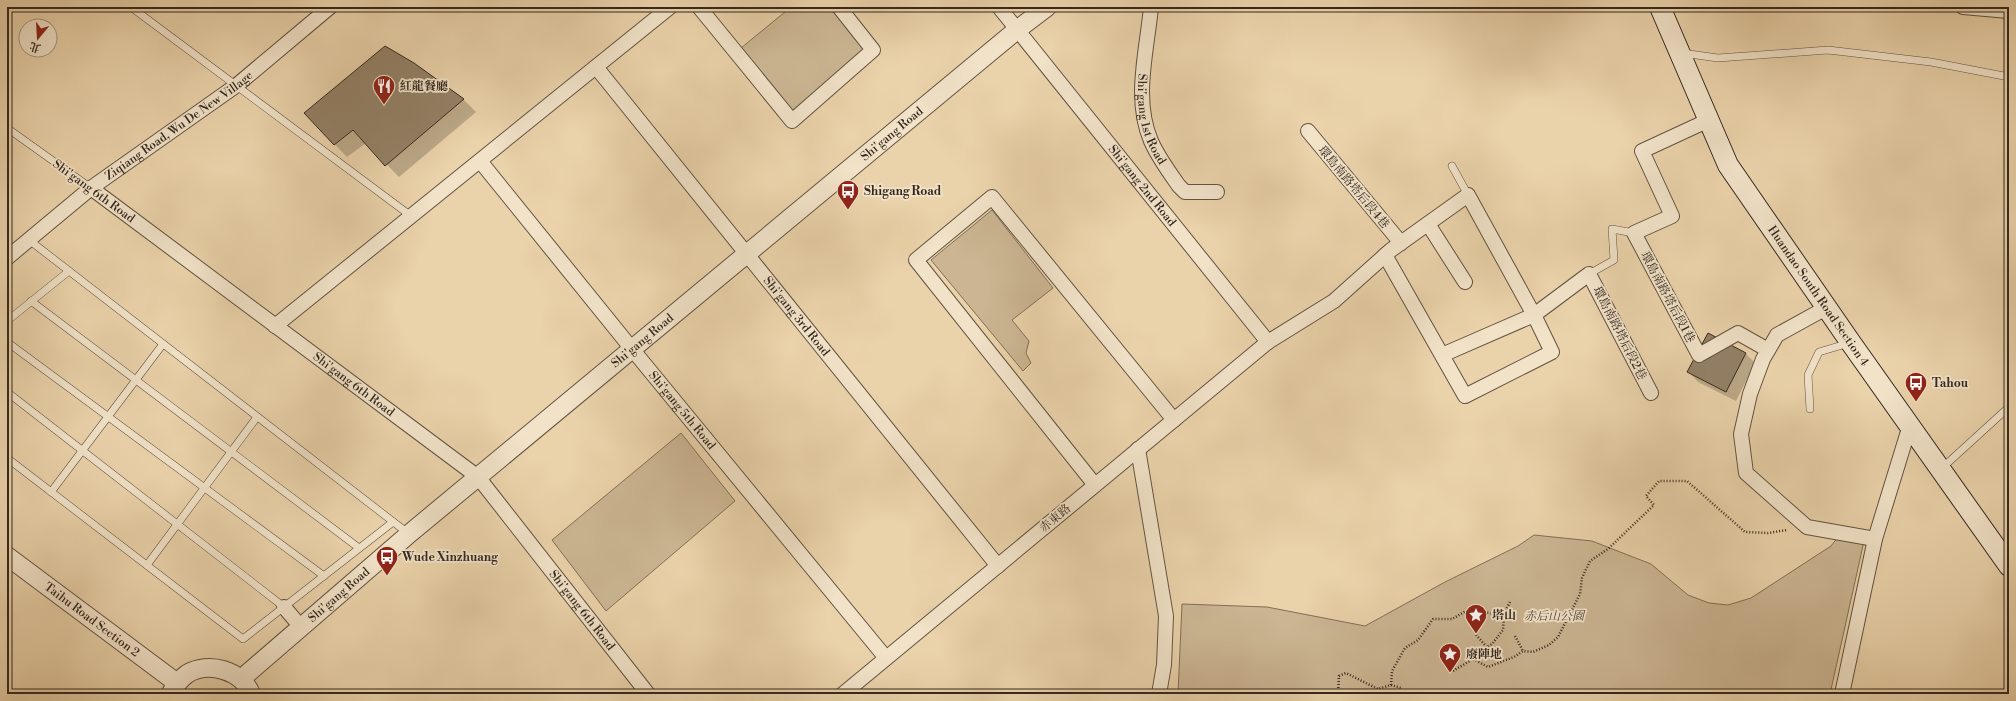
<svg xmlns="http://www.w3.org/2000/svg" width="2016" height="701" viewBox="0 0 2016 701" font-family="'Libre Bodoni','Noto Serif TC',serif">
<rect width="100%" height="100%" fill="#ead2aa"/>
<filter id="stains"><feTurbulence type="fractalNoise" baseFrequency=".005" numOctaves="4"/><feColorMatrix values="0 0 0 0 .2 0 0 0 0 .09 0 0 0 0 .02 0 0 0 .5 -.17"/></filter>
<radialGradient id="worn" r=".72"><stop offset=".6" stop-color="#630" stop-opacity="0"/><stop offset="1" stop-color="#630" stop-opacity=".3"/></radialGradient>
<g fill="#cbb592" stroke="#806f58">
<polygon points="791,7 833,7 867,50 792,111 741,48"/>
<polygon points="992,210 1053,288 1012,320 1029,341 1026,353 1031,363 1023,371 931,260"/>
<polygon points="681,433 735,501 606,611 552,540"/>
<polygon points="1534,535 1592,541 1651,564 1688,595 1709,603 1728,605 1751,598 1831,546 1838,537 1864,541 1830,694 1178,694 1182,604 1267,607 1365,626 1445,582 1518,546"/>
</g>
<g fill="#0003">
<polygon points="463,99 476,112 399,177 366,143 347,157 305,113"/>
<polygon points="1708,334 1746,354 1755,363 1736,401 1698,382 1689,372"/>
</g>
<g fill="#938167" stroke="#35291f">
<polygon points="385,46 414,63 464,99 385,166 353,130 334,145 304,113"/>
<polygon points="1708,333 1746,353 1726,392 1687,372"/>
</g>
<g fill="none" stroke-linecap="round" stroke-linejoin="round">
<g stroke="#625342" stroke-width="8">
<g id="service">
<polyline points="131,7 411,216"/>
<polyline points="1682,53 1718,58 1828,50 1931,62 2009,77"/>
<polyline points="7,128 91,188"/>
<polyline points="1452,166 1468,195"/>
<polyline points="29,240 409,534"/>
<polyline points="1589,274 1614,260 1612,229 1634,233"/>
<polyline points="31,301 359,548"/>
<polyline points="7,321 69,271"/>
<polyline points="7,342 324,576"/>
<polyline points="7,392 284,607"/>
<polyline points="1810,409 1808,375 1819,352 1849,343"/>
<polyline points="7,458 243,639 393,522"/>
<polyline points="1941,469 2009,407"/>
<polyline points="51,492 163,344"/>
<polyline points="147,565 257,417"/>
</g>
</g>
<g stroke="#625342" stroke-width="16">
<g id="minor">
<polyline points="699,7 792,121 873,50 839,7"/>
<path id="s1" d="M999,7l269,335"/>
<path id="s2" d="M1151,7c-4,44 -18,92 0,134 7,16 18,31 28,45l6,6h32"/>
<polyline points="1963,7 2009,11"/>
<path id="s3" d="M596,67l402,499"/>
<polyline points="1709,120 1642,151 1672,216 1634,233 1699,355 1738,333 1768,350"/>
<polyline points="1308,131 1401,243"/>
<path id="s4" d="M480,161l152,188 254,309"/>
<path id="s5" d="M91,188l387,289 170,217"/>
<polyline points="1428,224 1465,282"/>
<polyline points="1385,255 1465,396 1552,352 1534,315 1442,355"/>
<path id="s6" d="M7,258l84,-70 146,-103 93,-78"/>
<polyline points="1826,308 1777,335 1763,359 1750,394 1741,434 1746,473 1807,527 1875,539"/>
<polyline points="275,326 670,7"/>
<polyline points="1138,449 1166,616 1164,665 1159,694"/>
<polyline points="1095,485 916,260 992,197 1174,420"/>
<polyline points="284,607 301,627"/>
<polyline points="843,694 1268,342 1334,301 1391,250 1468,195 1534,315 1589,274 1651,393"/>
<polyline points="1842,694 1875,539 1910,425"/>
</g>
</g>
<g stroke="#625342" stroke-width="20">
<g id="tertiary">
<path id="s7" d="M7,556l170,127"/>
<path id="s8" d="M241,679l168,-145 609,-505 29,-22"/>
<path d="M171,693c4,-7 9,-14 16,-19 21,-13 55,-4 64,20"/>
</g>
</g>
<g stroke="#35291f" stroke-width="22">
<g id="secondary">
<path id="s9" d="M1660,7l68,158 123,178 158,223"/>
</g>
</g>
<g stroke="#35291f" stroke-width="2.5" stroke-dasharray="1 2" stroke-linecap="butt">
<polyline points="1510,602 1504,614 1503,630 1492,644 1481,650 1473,659 1488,667 1514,657 1523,651 1533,652 1549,645 1558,637 1580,594 1582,578 1590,561 1608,549 1654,505 1646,496 1659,481 1687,481 1745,532 1768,533 1787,530"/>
<polyline points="1476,635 1487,647"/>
<polyline points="1515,636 1523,651"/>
<polyline points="1453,671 1473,659"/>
<polyline points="1391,685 1401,688"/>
<polyline points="1338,694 1339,676 1346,673 1378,689 1391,685 1392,671 1405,648 1418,640 1433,619 1452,619 1466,611 1504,614"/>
</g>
<use href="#service" stroke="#f1e2c8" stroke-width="7"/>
<use href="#minor" stroke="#f1e2c8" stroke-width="14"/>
<use href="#tertiary" stroke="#f1e2c8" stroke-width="18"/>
<use href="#secondary" stroke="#f1e2c8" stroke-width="20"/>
</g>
<defs>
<g id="restaurant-pin" transform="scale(1.15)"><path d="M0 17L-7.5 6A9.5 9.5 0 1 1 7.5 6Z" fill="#8f2418" stroke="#f1e2c8"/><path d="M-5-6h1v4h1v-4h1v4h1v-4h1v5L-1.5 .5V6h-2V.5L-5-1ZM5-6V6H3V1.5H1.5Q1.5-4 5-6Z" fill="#fff"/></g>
<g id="bus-pin" transform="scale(1.15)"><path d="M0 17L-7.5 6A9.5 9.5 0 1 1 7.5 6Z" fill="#8f2418" stroke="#f1e2c8"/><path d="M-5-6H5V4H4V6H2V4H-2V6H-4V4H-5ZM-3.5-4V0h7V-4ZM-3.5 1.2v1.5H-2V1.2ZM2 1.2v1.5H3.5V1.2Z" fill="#fff"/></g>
<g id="sight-pin" transform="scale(1.15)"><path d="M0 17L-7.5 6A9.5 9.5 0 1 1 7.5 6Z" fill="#8f2418" stroke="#f1e2c8"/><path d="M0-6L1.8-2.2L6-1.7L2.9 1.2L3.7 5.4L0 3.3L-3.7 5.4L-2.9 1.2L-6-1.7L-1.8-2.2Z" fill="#fff"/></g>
</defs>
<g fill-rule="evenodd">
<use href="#restaurant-pin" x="384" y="86"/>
<use href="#bus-pin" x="848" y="191"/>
<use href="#bus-pin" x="1916" y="383"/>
<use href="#bus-pin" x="387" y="557"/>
<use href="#sight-pin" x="1476" y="615"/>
<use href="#sight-pin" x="1450" y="654"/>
</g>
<g text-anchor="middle" stroke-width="3.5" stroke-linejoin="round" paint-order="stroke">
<g font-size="12" font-weight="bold" fill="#35291f" stroke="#f1e2c8" text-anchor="start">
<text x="400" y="90">紅龍餐廳</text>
<text x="864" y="195">Shigang Road</text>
<text x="1932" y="387">Tahou</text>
<text x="402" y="561">Wude Xinzhuang</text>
<text x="1492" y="619">塔山</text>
<text x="1466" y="658">廢陣地</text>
</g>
<g font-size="12" fill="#35291f" stroke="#f1e2c8">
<text dy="4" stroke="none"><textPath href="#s2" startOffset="114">Shi'gang 1st Road</textPath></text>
<text dy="4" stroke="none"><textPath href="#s6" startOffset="217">Ziqiang Road, Wu De New Village</textPath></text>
<text dy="4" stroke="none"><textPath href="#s8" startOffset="849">Shi'gang Road</textPath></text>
<text dy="4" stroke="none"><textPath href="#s1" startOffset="229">Shi'gang 2nd Road</textPath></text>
<text transform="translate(1354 187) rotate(50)" y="4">環島南路塔后段4巷</text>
<text transform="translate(94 191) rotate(36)" y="4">Shi'gang 6th Road</text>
<text dy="4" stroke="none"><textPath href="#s9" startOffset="331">Huandao South Road Section 4</textPath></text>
<text transform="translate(1668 297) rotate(62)" y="4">環島南路塔后段1巷</text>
<text dy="4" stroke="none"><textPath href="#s3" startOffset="320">Shi'gang 3rd Road</textPath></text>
<text transform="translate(1620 333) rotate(63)" y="4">環島南路塔后段2巷</text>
<text dy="4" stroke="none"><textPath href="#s8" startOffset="525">Shi'gang Road</textPath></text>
<text dy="4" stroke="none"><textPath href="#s5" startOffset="328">Shi'gang 6th Road</textPath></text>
<text dy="4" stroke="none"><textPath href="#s4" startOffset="321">Shi'gang 5th Road</textPath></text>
<text transform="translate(1055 518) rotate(-40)" y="4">赤東路</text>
<text dy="4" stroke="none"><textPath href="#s8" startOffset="129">Shi'gang Road</textPath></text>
<text dy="4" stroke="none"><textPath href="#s5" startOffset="652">Shi'gang 6th Road</textPath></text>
<text dy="4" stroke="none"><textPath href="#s7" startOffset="106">Taihu Road Section 2</textPath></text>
</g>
<g font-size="12" font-style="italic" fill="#534536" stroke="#f1e2c8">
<text x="1554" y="620">赤后山公園</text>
</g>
</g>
<rect width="2016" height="701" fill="none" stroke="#ead2aa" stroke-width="24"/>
<rect x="8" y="8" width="2000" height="685" fill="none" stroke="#35291f" stroke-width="2"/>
<rect x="12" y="12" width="1992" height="677" fill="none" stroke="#35291f"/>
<g transform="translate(38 38) rotate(198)"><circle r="19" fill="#f1e2c8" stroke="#a69884"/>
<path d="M0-3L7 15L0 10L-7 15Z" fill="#8f2418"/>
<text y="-6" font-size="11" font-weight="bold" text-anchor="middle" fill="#35291f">北</text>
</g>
<rect width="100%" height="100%" filter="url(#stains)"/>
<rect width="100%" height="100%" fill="url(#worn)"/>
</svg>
